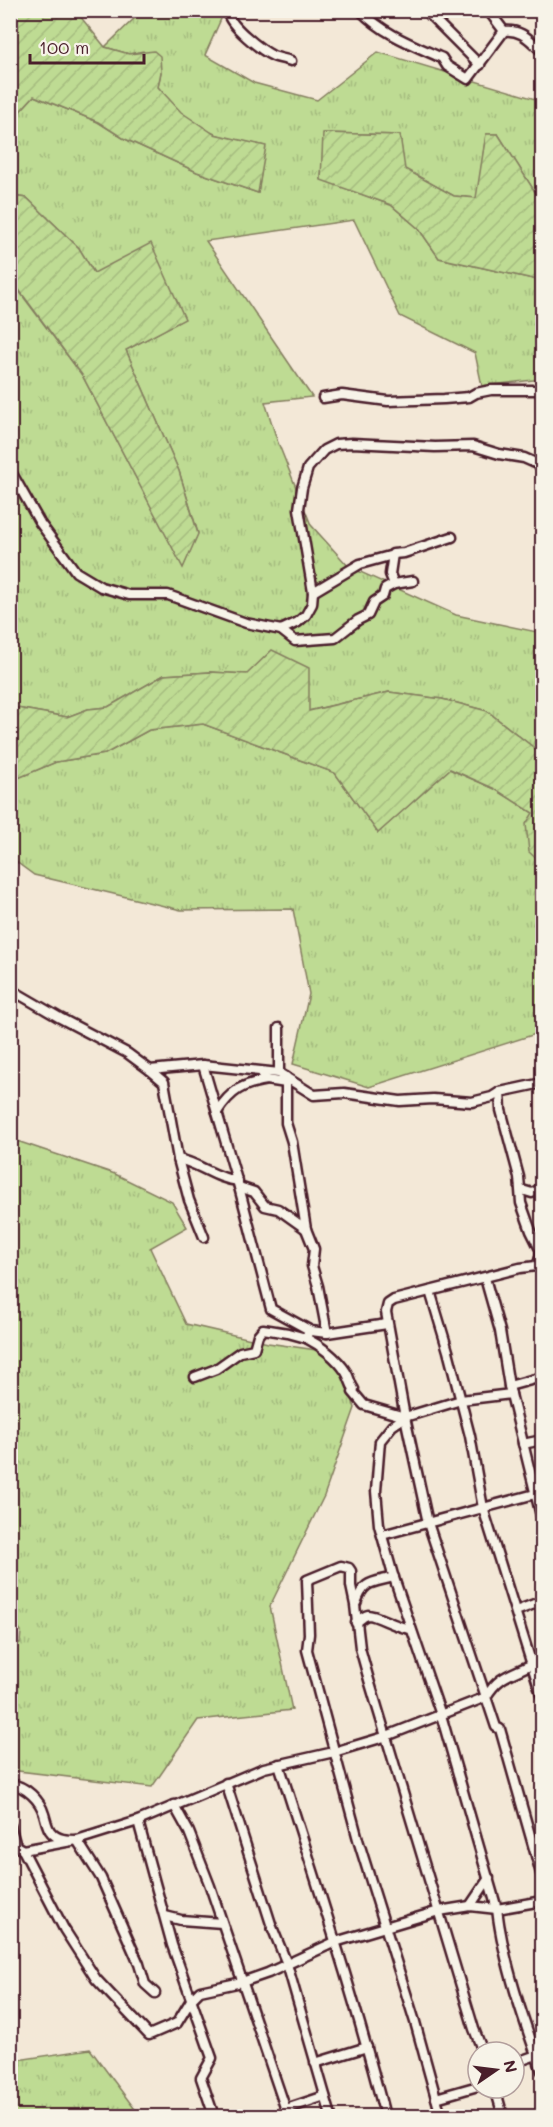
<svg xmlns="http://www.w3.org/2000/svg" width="553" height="2127" viewBox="0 0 553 2127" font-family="Mali,sans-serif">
<defs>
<pattern id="grass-tufts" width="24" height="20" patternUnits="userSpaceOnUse" patternTransform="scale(1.5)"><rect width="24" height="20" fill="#bedb93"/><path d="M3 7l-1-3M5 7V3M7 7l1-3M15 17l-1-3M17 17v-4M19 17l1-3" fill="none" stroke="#a5bc7f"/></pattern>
<pattern id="garden-furrows" width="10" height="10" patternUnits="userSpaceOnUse" patternTransform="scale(1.5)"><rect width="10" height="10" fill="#bedb93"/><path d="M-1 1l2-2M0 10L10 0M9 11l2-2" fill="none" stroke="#a5bc7f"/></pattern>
</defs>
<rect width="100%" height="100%" fill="#f3e8d7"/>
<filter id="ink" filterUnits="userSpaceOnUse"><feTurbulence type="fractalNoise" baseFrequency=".0167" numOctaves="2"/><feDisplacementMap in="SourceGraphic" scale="12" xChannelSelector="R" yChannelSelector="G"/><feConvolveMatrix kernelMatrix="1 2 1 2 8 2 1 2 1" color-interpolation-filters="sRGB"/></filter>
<g filter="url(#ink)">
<g fill="url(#grass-tufts)" stroke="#847d5f" stroke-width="1.5">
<path d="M143,10l79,1 -1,8 -16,36 49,28 63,17 61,-48 164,49v94l-7,-3 -37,-58h-12l-9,64 -23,-2 -50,-27 -4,-34 -76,-2 -3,46 70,26 28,24 20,29 103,23v98l-60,7 -7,-33 -75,-37 -46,-96 -148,21 106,156 -47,5 12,38 34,85 38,42 107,48 86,18v121l-55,-43 -45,-12 -53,-7 -81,19 -61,-37 -37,-2 -46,3 -56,32 -20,2 -21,8 -56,-10 -1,-428 72,96 101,192 15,-34 -19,-62 -53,-121 58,-31 -90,-46 -15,-25 -52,-50 -16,-2v-75l23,-25 64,26 25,16 74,34 61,21 7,-47c-16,-4 -34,-6 -50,-12 -23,-8 -43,-28 -57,-47l3,-15 -18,-21 -14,3 -24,-7z"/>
<polygon points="203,724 335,773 378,833 449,769 495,789 533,813 541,864 542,864 542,1032 369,1087 293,1064 309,994 293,909 181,910 34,875 11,858 10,781 56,762 105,754 149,730"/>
<polygon points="11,1139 115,1174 172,1202 187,1227 150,1248 186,1324 268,1343 337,1353 355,1408 324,1496 270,1606 292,1710 198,1720 152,1787 10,1770 11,1643 20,1643 21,1631 11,1618"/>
<polygon points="90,2049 140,2116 11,2116 11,2052 18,2060"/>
</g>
<g fill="url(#garden-furrows)" stroke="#847d5f" stroke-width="1.5">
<polygon points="11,10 78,11 79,15 105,47 129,54 154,51 160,56 161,72 158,87 181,112 214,134 266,146 258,193 197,172 123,138 98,122 34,96 11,121"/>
<polygon points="323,133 400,135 405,169 454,196 476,198 486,134 498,134 535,192 542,195 542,281 439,258 419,229 391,205 321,180"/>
<polygon points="11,196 27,198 79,248 94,273 151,243 185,319 126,350 179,471 198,534 183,568 82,375 11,279"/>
<polygon points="272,650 309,668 309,711 389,692 442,699 487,711 542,754 542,864 529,852 526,824 533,813 495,789 450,769 378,833 335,773 203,724 149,730 105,754 56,762 11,781 11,707 67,717 88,709 108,707 164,675 210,672 247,674"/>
</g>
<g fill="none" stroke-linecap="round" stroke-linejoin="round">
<g stroke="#4a1f2b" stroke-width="13">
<g id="minor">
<path d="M231,10l-3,3c2,13 33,37 45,43 5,2 12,3 18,5"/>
<path d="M360,10c23,24 53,35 82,48l5,8 21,13 36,-48c18,-2 26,10 38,20"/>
<polyline points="425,10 480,65"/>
<polyline points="488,10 504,31"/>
<polyline points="323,398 342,395 388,401 444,399 469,397 476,393 491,390 542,390"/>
<polyline points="10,470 40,523 76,572 101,587 129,595 168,595 246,623 281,630 298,622 306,615 312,604 313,592 299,509 302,488 308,468 324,450 336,444 352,443 435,447 473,446 499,454 524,458 542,466"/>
<polyline points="394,584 390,574 393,554 404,553 452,537"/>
<polyline points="313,592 360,564 393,555"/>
<polyline points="281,630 295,641 335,638 358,620 368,615 374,602 383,596 385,589 394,584 413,581"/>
<polyline points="10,989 60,1018 127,1053 150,1070 203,1065 279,1073 314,1095 344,1093 400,1101 433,1099 472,1102 492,1097 500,1092 542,1083"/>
<polyline points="279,1028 279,1073"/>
<polyline points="203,1065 239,1187 254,1192 265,1206 278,1209 306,1229"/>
<polyline points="150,1070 164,1082 178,1159 189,1200 204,1237"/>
<polyline points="263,1076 267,1080 286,1083"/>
<polyline points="286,1077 286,1123 292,1142 306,1229 314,1249 312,1266 318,1286 327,1333 387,1324"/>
<polyline points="500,1092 501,1110 519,1177 521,1203 531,1231 539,1247"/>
<path d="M217,1112c14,-22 26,-28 50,-32"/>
<path d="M178,1159c21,4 38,20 60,22"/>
<polyline points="239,1187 271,1309 311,1331 327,1333"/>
<polyline points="522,1190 532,1193 542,1188"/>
<path d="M542,1234c-5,12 3,20 -6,32l-16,2 -126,32 -6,4 -2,8 19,105 23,106 68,204 4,2 42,148"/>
<polyline points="485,1278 500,1331 509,1386 542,1520"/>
<polyline points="430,1291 448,1351 470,1436 483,1508 542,1697"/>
<path d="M306,1338c14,7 31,20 40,34 4,6 4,12 8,17l-1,3 11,13 41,12"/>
<polyline points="195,1377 216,1369 240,1352 254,1349 258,1335 263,1329 288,1333 306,1338 309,1330"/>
<polyline points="509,1386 542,1377"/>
<path d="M511,1394l-50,6 -56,17 -13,9 -12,15 -4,50 3,34 14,50 48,140 56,194c6,52 27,113 45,162"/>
<polyline points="523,1444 542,1440"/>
<polyline points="382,1535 535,1494"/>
<path d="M356,1603c8,-23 16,-20 38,-26"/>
<polyline points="516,1611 542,1601"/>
<path d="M356,1623c4,-3 7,-7 12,-8 9,0 29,13 43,14"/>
<path d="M279,1764c37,117 76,234 106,352"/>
<polyline points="226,1783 272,1927 287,1964 331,2116"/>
<path d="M10,1784c16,2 30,16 34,30 2,6 3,14 7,18 6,8 17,8 26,8l24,38 38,86 6,20 10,9"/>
<polyline points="174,1805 189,1832 210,1886 288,2116"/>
<polyline points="138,1821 172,1945 212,2058 201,2078 214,2116"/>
<polyline points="10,1825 16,1846"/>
<path d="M10,1848l6,-2 7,4 54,-10 61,-19 126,-53 70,-16 50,-15 102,-40c13,-22 25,-22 46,-33"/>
<polyline points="23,1850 64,1929 96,1979 149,2035 177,2023 191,2000 200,1991 242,1982 268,1973 335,1942 439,1911 470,1906 497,1909 542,1901"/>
<polyline points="470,1906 489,1878"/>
<polyline points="165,1916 181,1920 222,1923"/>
<polyline points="315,2063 367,2047"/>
<polyline points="514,2063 542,2053"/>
<polyline points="495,2088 503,2116"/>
<polyline points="436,2098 478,2086"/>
<polyline points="286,2109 325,2096"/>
<polyline points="430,2116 440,2111"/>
<polyline points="441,2116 415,2022 359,1843 307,1650 309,1634 307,1580 341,1566 349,1568 351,1571 351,1586 355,1605 360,1648 369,1680 474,2029 483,2052"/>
</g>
</g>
<use href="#minor" stroke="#f7f3e8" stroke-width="8"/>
</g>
</g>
<rect width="553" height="2127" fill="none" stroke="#f7f3e8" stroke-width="36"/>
<rect x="18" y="18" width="517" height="2091" fill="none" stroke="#4a1f2b" stroke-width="2" filter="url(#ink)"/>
<g transform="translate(496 2070) rotate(76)"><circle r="28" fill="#f7f3e8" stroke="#b29e9c" stroke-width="1.5"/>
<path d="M0-4.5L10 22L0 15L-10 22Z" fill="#4a1f2b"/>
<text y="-9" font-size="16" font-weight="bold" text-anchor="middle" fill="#4a1f2b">N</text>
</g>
<path d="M30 54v9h114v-9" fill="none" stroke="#4a1f2b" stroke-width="3"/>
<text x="39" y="54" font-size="18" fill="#4a1f2b" stroke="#f7f3e8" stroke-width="4.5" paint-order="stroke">100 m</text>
</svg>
